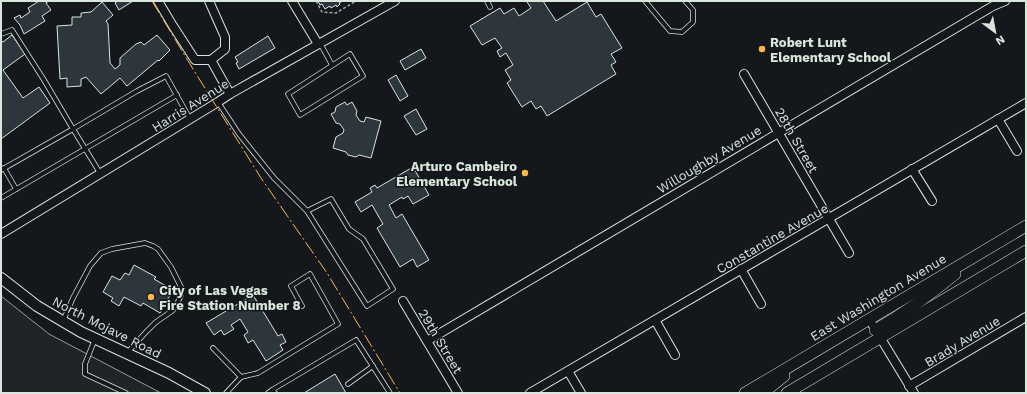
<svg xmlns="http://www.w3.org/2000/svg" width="1027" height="394" font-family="'Work Sans',sans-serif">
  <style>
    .green { fill: #202428; stroke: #939e99 }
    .building { fill: #2c363c; stroke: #d8e6dc }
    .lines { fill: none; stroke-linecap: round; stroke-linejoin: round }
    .service-casing { stroke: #d8e6dc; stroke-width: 5.5 }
    .minor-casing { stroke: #d8e6dc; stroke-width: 10 }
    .tertiary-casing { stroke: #d8e6dc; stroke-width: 12 }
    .secondary-casing { stroke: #d8e6dc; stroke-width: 12 }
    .path { stroke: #9da8a2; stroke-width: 1.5; stroke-dasharray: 3 2; stroke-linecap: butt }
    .service { stroke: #14181c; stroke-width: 4 }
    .minor { stroke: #14181c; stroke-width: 8 }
    .tertiary { stroke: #14181c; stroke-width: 10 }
    .secondary { stroke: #14181c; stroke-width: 11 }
    .power { stroke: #ffb74d; stroke-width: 1; stroke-dasharray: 14 3 2 3; stroke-linecap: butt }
    .poi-dot { fill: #ffb74d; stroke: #14181c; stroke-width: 1.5 }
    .labels { text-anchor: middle; stroke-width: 3; stroke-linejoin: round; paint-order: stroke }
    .poi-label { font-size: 13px; font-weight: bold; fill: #d8e6dc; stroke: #14181c; text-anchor: start }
    .street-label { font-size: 13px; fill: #d8e6dc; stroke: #14181c }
  </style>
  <rect width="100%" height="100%" fill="#14181c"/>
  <polygon class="green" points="1,296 49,334 161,393 1,393"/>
  <g class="building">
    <polygon points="39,1 49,1 46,3 51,10 42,16 45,21 24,34 20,25 14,18 20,15 21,18 30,12 28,8"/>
    <polygon points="118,1 133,1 119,10 115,3"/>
    <polygon points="318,1 343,1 339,3 340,4 337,7 336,5 331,8 330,6 325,9 322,4 320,5"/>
    <polygon points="528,1 543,1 556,21 587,2 596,17 601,14 622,48 611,54 616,62 611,65 616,74 547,116 541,106 536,109 531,101 522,107 507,83 511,80 505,70 513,65 506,53 500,57 497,51 502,48 495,38 482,45 470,26 500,8 504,14 514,8 519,16 531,8 527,2"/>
    <polygon points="102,2 113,15 106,21 108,24 110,63 115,69 120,65 120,58 136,44 141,42 144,45 157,35 170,50 159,61 158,60 127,86 120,78 101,94 86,77 81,79 81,86 67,87 67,78 60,79 57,26 72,25 72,17 81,17 81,13 91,12"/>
    <polygon points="12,35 25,54 3,70 23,98 39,87 50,103 1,139 1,41 3,42"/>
    <polygon points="268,36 275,48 239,69 236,63 238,62 235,57"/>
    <polygon points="421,49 426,58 405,70 400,61"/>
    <polygon points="396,75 408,96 400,101 388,80"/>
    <polygon points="345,102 347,105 352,102 357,111 356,115 360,121 364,122 366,117 381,121 371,158 359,155 356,157 348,155 346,152 333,148 336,137 343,133 344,130 340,124 336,123 331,114 335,112 336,107"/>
    <polygon points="416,109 427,129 416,135 404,116"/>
    <polygon points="413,167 429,195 413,204 408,196 403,199 402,197 389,205 396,218 402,214 429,260 417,267 413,259 400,267 377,228 383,224 372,205 361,212 355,202 372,192 370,188 375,185 377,188"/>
    <polygon points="134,265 156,277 154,279 173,290 160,313 143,303 141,306 124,297 119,306 111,301 113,298 103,292 112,276 120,280 125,273 129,275"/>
    <polygon points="253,295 278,336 282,334 286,342 280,345 283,350 266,361 253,340 248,343 244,335 248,332 240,319 231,325 234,329 224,335 221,330 214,335 206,323"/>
    <polygon points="335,374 346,393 304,393"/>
  </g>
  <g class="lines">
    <defs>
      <g id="service">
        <polyline points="487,1 490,7"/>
        <polyline points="645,1 670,31 682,32 693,22 693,10 685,1"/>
        <polyline points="1,34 12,30 44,80 73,129 1,170"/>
        <polyline points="320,43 332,65"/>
        <polygon points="350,54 363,76 300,115 288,94"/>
        <polyline points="218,102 239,134 274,178 307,211 367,306 393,289 363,239 349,229 331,199 307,211"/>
        <polyline points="4,168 16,189"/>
        <polyline points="100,173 73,129 137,91 166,76 190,119"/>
        <polyline points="1,198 177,95"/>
        <polyline points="63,321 73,298 90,266 101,253 112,249 145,243 153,246 158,249 171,267 181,287 181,295 176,306 172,311 156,322 146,332 127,353"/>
        <polyline points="95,339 85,364 85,374 126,393"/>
        <polyline points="213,348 241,377"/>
        <polyline points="348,384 373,366"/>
        <polyline points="272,390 356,340 390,393"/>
        <polyline points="226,393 241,377 258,373 338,324 310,274 291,286 302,306"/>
        <polyline points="268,393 272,390 275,393"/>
      </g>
      <g id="minor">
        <polyline points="158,1 173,26 195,60 211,60 230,94"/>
        <polyline points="209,1 225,37 225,49 211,60"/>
        <polyline points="292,1 318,44"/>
        <polyline points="744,74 849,253"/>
        <polyline points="998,119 1017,151"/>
        <polyline points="912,169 932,201"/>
        <polyline points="1,234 218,102 230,94 395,1"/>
        <polyline points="741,269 761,304"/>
        <polyline points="403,301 458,393"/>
        <polyline points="869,319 914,393"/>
        <polyline points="655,320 675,355"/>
        <polyline points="427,341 993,6 1005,1"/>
        <polyline points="568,371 581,393"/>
        <polyline points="909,386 1026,317"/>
        <polyline points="530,393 1026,103"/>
      </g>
      <polyline id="tertiary" points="1,278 37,306 81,332 169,373 205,393"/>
      <g id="secondary">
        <path d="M875 330C903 314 930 295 955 274"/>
        <polyline points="745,393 1026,226"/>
        <polyline points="763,393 784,376"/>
        <polyline points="787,393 1026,251"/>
      </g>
    </defs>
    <use href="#service" class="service-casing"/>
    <use href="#minor" class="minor-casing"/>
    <use href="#tertiary" class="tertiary-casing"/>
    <use href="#secondary" class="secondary-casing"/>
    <polyline class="path" points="316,1 322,12 336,13 356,1"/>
    <use href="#service" class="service"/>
    <use href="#minor" class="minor"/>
    <use href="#tertiary" class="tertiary"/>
    <use href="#secondary" class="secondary"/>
    <polyline class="power" points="152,1 193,69 261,178 327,273 400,393"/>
  </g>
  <g class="poi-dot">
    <circle cx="762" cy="49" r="4"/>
    <circle cx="525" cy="173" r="4"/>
    <circle cx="151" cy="297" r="4"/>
  </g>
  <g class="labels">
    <g class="poi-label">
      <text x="770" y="47">Robert Lunt<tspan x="770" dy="15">Elementary School</tspan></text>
      <text x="517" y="171" text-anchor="end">Arturo Cambeiro<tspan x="517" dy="15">Elementary School</tspan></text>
      <text x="159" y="295">City of Las Vegas<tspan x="159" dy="15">Fire Station Number 8</tspan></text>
    </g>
    <g class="street-label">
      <text transform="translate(190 105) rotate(-32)" y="5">Harris Avenue</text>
      <text transform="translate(797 140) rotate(60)" y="5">28th Street</text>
      <text transform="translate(709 159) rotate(-31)" y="5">Willoughby Avenue</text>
      <text transform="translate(772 238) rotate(-30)" y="5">Constantine Avenue</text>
      <text transform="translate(878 297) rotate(-31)" y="5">East Washington Avenue</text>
      <text transform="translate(107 327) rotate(27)" y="5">North Mojave Road</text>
      <text transform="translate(441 341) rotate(59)" y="5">29th Street</text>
      <text transform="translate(962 341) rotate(-31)" y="5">Brady Avenue</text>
    </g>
  </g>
  <rect width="1027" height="394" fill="none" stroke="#d8e6dc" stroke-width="4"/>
  <g transform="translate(995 32) rotate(148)" stroke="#14181c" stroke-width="3" paint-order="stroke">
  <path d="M0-3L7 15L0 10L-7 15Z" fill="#d8e6dc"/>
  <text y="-6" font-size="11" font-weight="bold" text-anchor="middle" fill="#d8e6dc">N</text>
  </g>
</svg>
